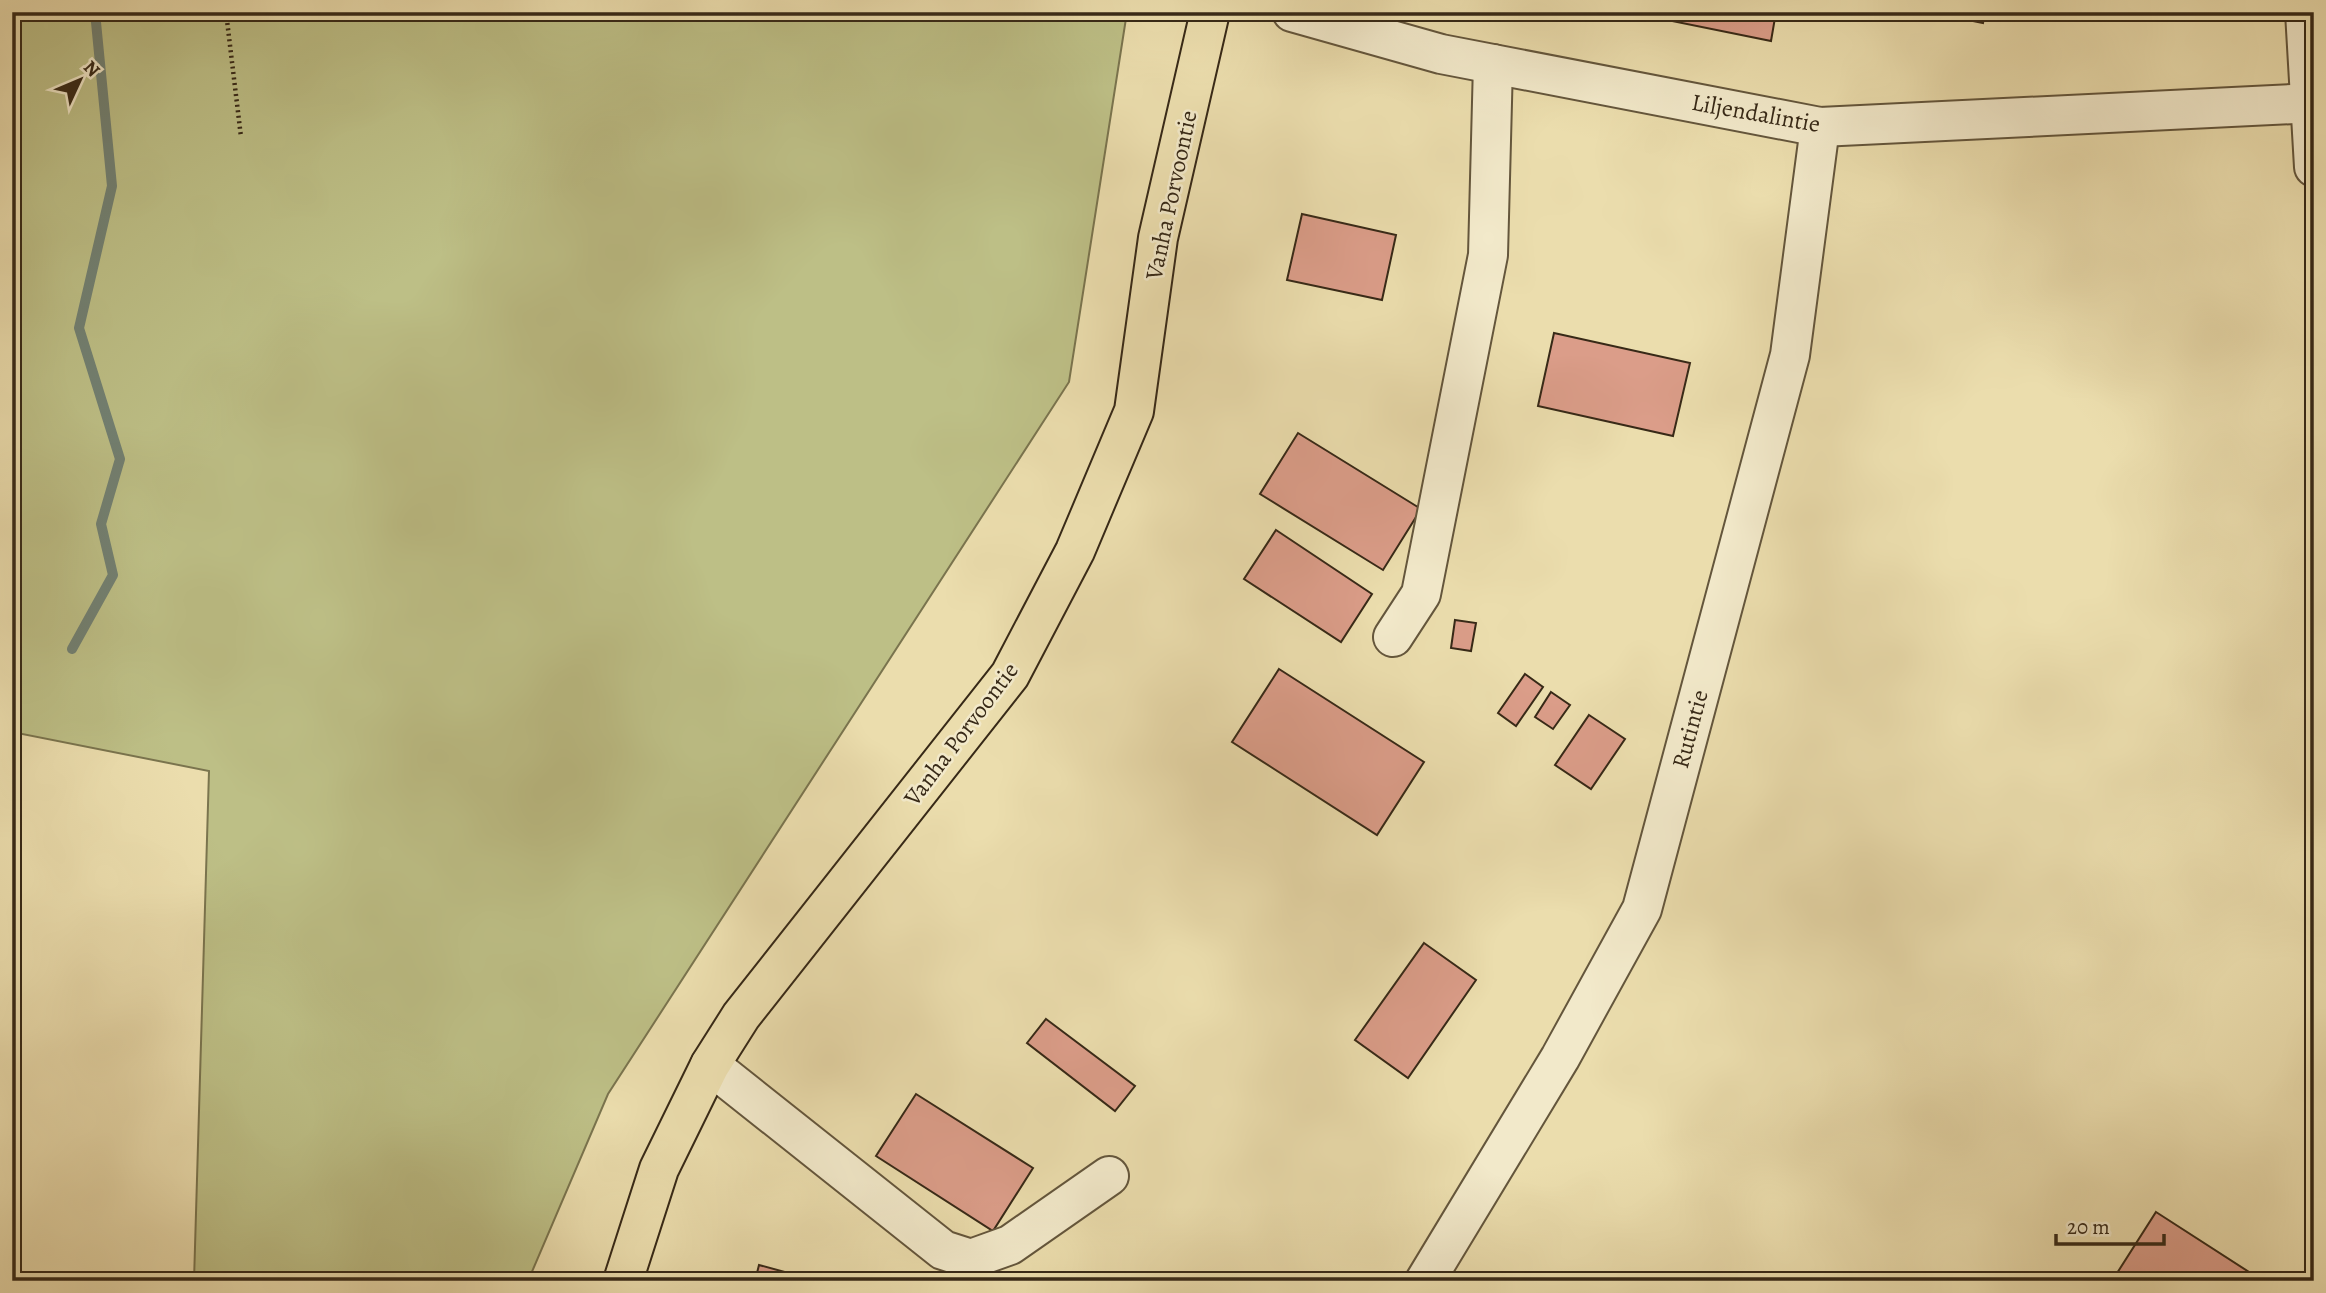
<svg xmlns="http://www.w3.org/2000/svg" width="2326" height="1293" font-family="Alegreya,serif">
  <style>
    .green { fill: #bdbf86; stroke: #7a744e; stroke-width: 2 }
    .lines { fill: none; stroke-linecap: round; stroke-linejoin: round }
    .stream { stroke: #728173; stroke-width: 10 }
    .building { fill: #db9d89; stroke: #372917; stroke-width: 2 }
    .minor-casing { stroke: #64563c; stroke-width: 42 }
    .major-casing { stroke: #372917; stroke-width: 42 }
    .path { stroke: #372917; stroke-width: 4.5; stroke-dasharray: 2 3.5; stroke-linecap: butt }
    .minor { stroke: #f2e9ca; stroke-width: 38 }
    .major { stroke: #ebddad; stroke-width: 38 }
    .labels { text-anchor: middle; stroke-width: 5; stroke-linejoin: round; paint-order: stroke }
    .street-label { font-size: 24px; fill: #372917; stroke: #f2e9ca }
  </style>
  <rect width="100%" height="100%" fill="#ebddad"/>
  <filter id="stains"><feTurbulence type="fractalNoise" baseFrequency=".00286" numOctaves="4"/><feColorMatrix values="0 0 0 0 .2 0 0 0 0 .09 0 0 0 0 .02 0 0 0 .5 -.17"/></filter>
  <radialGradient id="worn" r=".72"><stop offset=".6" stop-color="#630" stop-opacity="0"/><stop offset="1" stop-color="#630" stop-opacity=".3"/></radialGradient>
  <polygon class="green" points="12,12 1127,12 1069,382 608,1094 528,1281 194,1281 209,771 12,732"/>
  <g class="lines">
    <polyline class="stream" points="72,649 113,575 101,524 120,459 79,328 112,186 95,12"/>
  </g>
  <g class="building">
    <polygon points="1673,12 1776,12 1771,41 1672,21"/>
    <polygon points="1929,12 1985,12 1983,23"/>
    <polygon points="1302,214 1396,235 1382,300 1287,280"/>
    <polygon points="1554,333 1690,363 1673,436 1538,406"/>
    <polygon points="1298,433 1421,509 1383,570 1260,494"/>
    <polygon points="1276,530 1372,594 1341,642 1244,579"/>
    <polygon points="1455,620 1476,623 1471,651 1451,648"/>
    <polygon points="1279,669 1424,762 1377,835 1232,742"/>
    <polygon points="1525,674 1543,687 1516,726 1498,713"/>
    <polygon points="1551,692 1570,705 1553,729 1535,717"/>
    <polygon points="1589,715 1625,739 1591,789 1555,765"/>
    <polygon points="1424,943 1476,980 1408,1078 1355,1040"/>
    <polygon points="1046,1019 1135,1086 1115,1111 1027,1043"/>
    <polygon points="916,1094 1033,1168 993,1231 876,1156"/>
    <polygon points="2156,1212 2263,1281 2112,1281"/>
    <polygon points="759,1265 818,1281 755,1281"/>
  </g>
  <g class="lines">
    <defs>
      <g id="minor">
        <polyline points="1292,12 1441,54 1820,127 2314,103"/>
        <polyline points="2305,12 2314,167"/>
        <polyline points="1393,637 1421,594 1488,255 1493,64"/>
        <polyline points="710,1065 943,1250 971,1259 1010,1245 1109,1176"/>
        <polyline points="1425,1281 1560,1058 1642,909 1790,355 1820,127"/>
      </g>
      <polyline id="major" points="623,1281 659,1169 710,1065 741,1016 1010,675 1075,551 1134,411 1158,238 1210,12"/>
    </defs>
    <use href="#minor" class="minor-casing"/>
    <use href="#major" class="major-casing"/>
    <polyline class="path" points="226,12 241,137"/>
    <use href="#minor" class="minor"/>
    <use href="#major" class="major"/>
  </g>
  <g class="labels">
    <g class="street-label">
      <text transform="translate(1756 113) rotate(10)" y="8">Liljendalintie</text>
      <text transform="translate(1171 195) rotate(-78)" y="8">Vanha Porvoontie</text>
      <text transform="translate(1690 729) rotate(-75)" y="8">Rutintie</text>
      <text transform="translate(961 734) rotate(-53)" y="8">Vanha Porvoontie</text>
    </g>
  </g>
  <rect width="2326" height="1293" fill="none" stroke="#ebddad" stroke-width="42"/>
  <rect x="14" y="14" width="2298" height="1265" fill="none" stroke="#372917" stroke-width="3.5"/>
  <rect x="21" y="21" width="2284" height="1251" fill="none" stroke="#372917" stroke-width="2"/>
  <g transform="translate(80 80) rotate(46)" stroke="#f2e9ca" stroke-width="5" paint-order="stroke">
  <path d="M0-5L12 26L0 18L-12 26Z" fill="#372917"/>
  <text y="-10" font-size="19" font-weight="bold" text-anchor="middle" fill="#372917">N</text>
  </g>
  <path d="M2056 1234v10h108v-10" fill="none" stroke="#372917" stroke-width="3.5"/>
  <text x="2067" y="1234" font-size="21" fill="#372917" stroke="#f2e9ca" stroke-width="5" paint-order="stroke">20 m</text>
  <rect width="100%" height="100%" filter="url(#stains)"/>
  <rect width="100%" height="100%" fill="url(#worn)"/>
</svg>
